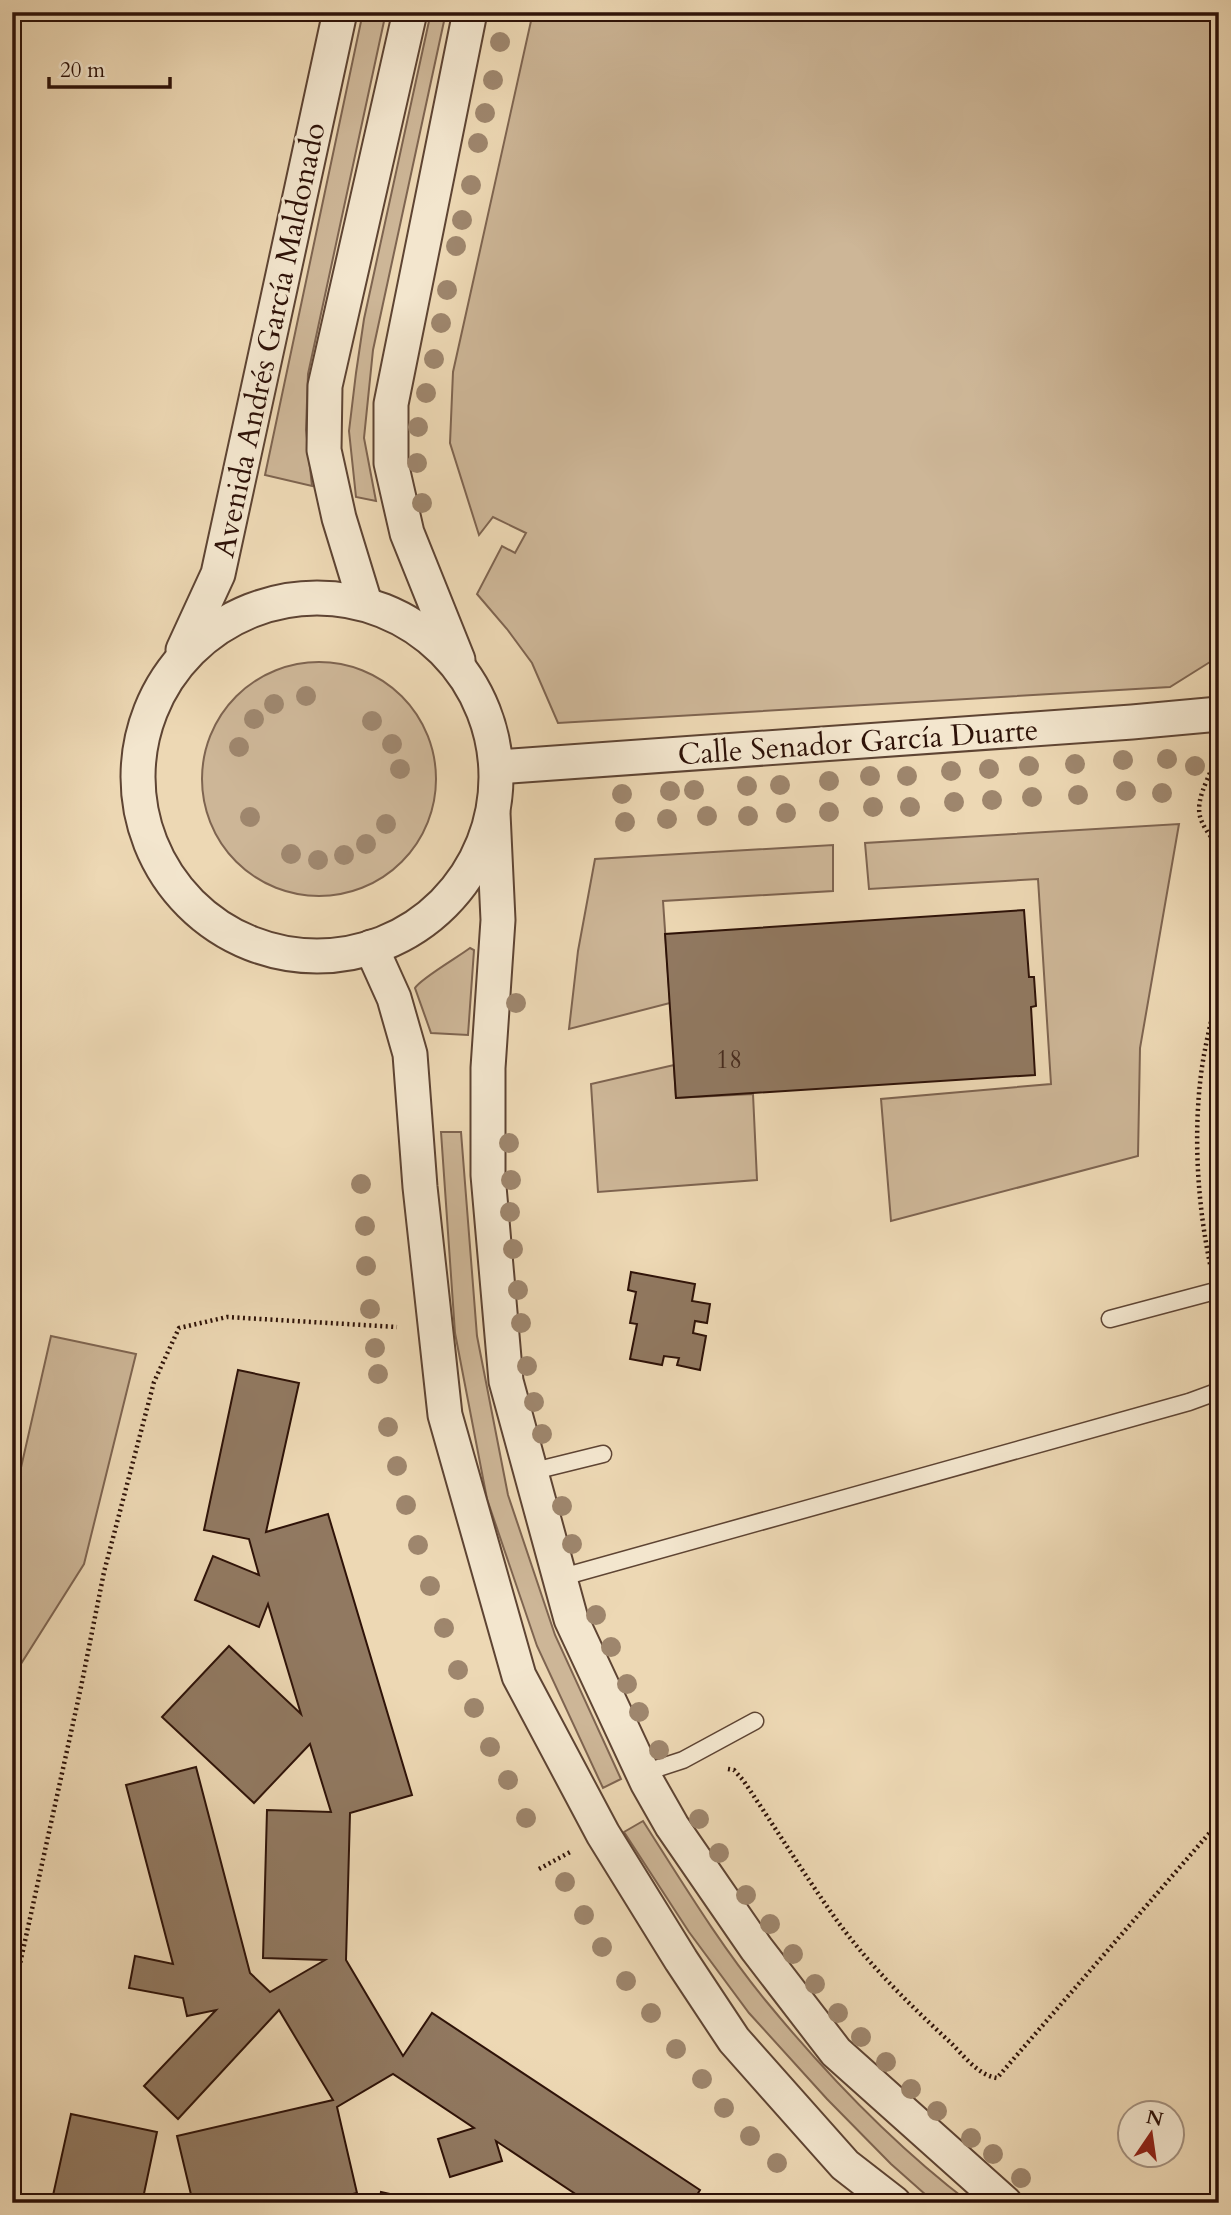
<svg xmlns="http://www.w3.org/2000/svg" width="1231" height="2215" font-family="Cardo,serif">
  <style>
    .green { fill: #cdb697; stroke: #7e6450; stroke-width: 2 }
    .building { fill: #917961; stroke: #2e1208; stroke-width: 2 }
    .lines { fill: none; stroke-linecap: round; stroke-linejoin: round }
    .service-casing { stroke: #5e4433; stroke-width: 19 }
    .minor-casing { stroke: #5e4433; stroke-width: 37 }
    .path { stroke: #2e1208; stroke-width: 4.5; stroke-dasharray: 2 3.5; stroke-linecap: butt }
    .service { stroke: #f3e6ce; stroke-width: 16 }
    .minor { stroke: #f3e6ce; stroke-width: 33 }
    .tree { fill: #9e866d }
    .labels { text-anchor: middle; stroke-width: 6; stroke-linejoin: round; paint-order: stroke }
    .number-label { font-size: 26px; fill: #472c1e }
    .street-label { font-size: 30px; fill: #2e1208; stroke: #f3e6ce }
  </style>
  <rect width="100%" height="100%" fill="#edd8b4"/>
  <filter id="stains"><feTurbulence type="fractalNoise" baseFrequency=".00286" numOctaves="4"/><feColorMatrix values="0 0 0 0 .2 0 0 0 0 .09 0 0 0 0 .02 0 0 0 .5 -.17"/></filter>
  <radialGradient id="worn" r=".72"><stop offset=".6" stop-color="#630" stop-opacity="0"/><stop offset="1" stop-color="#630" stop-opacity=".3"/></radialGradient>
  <g class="green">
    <polygon points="363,12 386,12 308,374 306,430 312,486 265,475"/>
    <polygon points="431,12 446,12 373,350 364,438 376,501 356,497 349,431 356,373 364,319"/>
    <polygon points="533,12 1219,12 1219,619 1210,662 1170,687 558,723 532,663 507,629 477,594 502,546 515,553 526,533 493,517 479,535 450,443 453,372"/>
    <circle cx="319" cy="779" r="117"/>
    <polygon points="1179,824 1140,1048 1138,1156 891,1221 881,1099 1051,1084 1038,879 869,889 865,843"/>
    <polygon points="833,845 833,891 663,901 670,1003 569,1029 578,951 595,859"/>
    <path d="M470 948 474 950 468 1035 431 1033 415 988C420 979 458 957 470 948Z"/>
    <polygon points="674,1065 676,1098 753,1094 757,1180 598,1192 591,1084"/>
    <polygon points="441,1132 461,1132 477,1336 508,1495 555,1635 621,1779 603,1788 537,1646 487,1499 455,1333"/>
    <polygon points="51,1336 136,1354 84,1564 12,1678 12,1507"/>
    <path d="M643 1821C682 1882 720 1945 766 2001 826 2074 895 2146 970 2203H935L891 2164 827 2099 749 2013 689 1932 624 1832Z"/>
  </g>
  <g class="building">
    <polygon points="1024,910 1029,977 1034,977 1036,1006 1031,1007 1035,1075 676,1098 665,934"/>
    <polygon points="631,1272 695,1284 692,1301 710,1304 707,1323 695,1321 693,1333 706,1336 700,1370 677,1365 679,1358 664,1356 662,1365 630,1359 637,1324 630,1323 636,1292 628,1290"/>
    <polygon points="238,1370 299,1383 266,1532 328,1514 412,1795 350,1813 346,1960 403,2056 432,2013 700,2190 692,2203 589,2203 496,2141 502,2161 450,2177 438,2139 474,2128 393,2074 337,2107 357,2193 314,2203 193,2203 177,2136 333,2100 279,2010 178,2119 144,2086 216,2010 187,2016 183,1998 129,1988 135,1956 173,1964 126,1785 196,1767 250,1973 270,1992 325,1960 263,1958 267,1810 331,1812 310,1744 254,1803 162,1717 229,1646 301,1714 268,1604 259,1627 195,1600 213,1556 259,1575 249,1539 204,1530"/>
    <polygon points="71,2114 157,2132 142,2203 66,2203 52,2200"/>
    <polygon points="381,2192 430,2203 379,2203"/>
  </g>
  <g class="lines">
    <defs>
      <g id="service">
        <polyline points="1110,1319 1219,1290"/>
        <polyline points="530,1472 603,1454"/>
        <polyline points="559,1578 1189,1402 1219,1391"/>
        <polyline points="643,1773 683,1760 755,1721"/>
      </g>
      <g id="minor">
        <circle cx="317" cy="777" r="179"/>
        <polyline points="365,603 339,518 324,450 325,386 410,12"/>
        <polyline points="183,650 218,574 340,12"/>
        <polyline points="458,660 407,533 391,463 391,404 470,12"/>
        <polyline points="497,767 1132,722 1219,714"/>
        <polyline points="493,813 498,920 488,1068 488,1175 506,1381 571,1619 647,1782 672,1826 756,1948 836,2052 1005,2203"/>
        <polyline points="371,947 394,998 410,1054 420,1187 445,1415 519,1676 603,1834 681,1960 734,2040 845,2165 894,2203"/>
      </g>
    </defs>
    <use href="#service" class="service-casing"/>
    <use href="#minor" class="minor-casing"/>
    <g class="path">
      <path d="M1215 752C1215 762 1211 770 1207 780 1193 812 1198 821 1219 847"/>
      <path d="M1210 1264C1197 1201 1193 1130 1202 1067 1206 1040 1213 1014 1219 988"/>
      <path d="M728 1769 734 1770 743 1780C775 1827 805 1876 838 1922 870 1966 911 2006 951 2043 964 2056 978 2075 997 2078L1219 1822"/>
      <polyline points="539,1869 572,1851"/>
      <polyline points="12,2000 81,1687 104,1572 154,1382 179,1328 227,1317 397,1327"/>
    </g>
    <use href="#service" class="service"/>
    <use href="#minor" class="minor"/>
  </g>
  <g class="tree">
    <circle cx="500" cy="42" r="10"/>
    <circle cx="493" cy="80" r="10"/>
    <circle cx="485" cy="113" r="10"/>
    <circle cx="478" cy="143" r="10"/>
    <circle cx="471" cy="185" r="10"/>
    <circle cx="462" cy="220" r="10"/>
    <circle cx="456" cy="246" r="10"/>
    <circle cx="447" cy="290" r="10"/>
    <circle cx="441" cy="323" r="10"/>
    <circle cx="434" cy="359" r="10"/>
    <circle cx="426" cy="393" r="10"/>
    <circle cx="418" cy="427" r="10"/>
    <circle cx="417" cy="463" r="10"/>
    <circle cx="422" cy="503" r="10"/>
    <circle cx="306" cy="696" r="10"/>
    <circle cx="274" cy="704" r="10"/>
    <circle cx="254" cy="719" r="10"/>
    <circle cx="372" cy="721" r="10"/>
    <circle cx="392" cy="744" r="10"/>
    <circle cx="239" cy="747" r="10"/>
    <circle cx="1167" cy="759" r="10"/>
    <circle cx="1123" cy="760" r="10"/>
    <circle cx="1075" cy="764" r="10"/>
    <circle cx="1029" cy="766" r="10"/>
    <circle cx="1195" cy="766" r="10"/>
    <circle cx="400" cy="769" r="10"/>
    <circle cx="989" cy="769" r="10"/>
    <circle cx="951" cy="771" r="10"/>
    <circle cx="870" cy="776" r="10"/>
    <circle cx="907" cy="776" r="10"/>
    <circle cx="829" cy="781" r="10"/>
    <circle cx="780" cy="785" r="10"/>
    <circle cx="747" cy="786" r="10"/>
    <circle cx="694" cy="790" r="10"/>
    <circle cx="670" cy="791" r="10"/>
    <circle cx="1126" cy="791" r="10"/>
    <circle cx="1162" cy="793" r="10"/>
    <circle cx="622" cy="794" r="10"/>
    <circle cx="1078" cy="795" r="10"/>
    <circle cx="1032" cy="797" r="10"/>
    <circle cx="992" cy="800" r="10"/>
    <circle cx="954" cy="802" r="10"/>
    <circle cx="873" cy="807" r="10"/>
    <circle cx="910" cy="807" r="10"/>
    <circle cx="829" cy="812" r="10"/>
    <circle cx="786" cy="813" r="10"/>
    <circle cx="707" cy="816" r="10"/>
    <circle cx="748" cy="816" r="10"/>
    <circle cx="250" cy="817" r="10"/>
    <circle cx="667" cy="819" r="10"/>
    <circle cx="625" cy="822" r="10"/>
    <circle cx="386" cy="824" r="10"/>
    <circle cx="366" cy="844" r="10"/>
    <circle cx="291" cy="854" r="10"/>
    <circle cx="344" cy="855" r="10"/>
    <circle cx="318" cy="860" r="10"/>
    <circle cx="516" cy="1003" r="10"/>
    <circle cx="509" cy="1143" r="10"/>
    <circle cx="511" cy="1180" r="10"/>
    <circle cx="361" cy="1184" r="10"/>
    <circle cx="510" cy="1212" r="10"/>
    <circle cx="365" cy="1226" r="10"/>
    <circle cx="513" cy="1249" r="10"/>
    <circle cx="366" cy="1266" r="10"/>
    <circle cx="518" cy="1290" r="10"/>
    <circle cx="370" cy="1309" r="10"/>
    <circle cx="521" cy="1323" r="10"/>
    <circle cx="375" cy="1348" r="10"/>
    <circle cx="527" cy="1366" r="10"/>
    <circle cx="378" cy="1374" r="10"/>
    <circle cx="534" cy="1402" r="10"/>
    <circle cx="388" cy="1427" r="10"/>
    <circle cx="542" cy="1434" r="10"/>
    <circle cx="397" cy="1466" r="10"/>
    <circle cx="406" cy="1505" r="10"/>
    <circle cx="562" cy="1506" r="10"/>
    <circle cx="572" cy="1544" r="10"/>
    <circle cx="418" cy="1545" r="10"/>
    <circle cx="430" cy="1586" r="10"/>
    <circle cx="596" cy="1615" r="10"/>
    <circle cx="444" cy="1628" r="10"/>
    <circle cx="611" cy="1647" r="10"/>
    <circle cx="458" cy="1670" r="10"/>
    <circle cx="627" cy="1684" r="10"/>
    <circle cx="474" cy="1708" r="10"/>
    <circle cx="639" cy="1712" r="10"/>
    <circle cx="490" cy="1747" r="10"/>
    <circle cx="659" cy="1750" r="10"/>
    <circle cx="508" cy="1780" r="10"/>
    <circle cx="526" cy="1818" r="10"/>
    <circle cx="699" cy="1819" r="10"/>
    <circle cx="719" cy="1853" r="10"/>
    <circle cx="565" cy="1882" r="10"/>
    <circle cx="746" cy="1895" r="10"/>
    <circle cx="584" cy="1915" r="10"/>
    <circle cx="770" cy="1924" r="10"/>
    <circle cx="602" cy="1947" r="10"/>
    <circle cx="793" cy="1954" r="10"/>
    <circle cx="626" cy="1981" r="10"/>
    <circle cx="815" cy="1984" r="10"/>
    <circle cx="651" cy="2013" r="10"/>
    <circle cx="838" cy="2013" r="10"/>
    <circle cx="861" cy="2037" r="10"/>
    <circle cx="676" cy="2049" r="10"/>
    <circle cx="886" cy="2062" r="10"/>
    <circle cx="702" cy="2079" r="10"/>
    <circle cx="911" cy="2089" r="10"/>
    <circle cx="724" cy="2108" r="10"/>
    <circle cx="937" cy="2111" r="10"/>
    <circle cx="750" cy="2136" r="10"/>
    <circle cx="971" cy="2138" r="10"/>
    <circle cx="993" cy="2154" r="10"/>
    <circle cx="777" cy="2163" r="10"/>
    <circle cx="1021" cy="2178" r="10"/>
  </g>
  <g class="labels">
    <g class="number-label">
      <text x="729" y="1068">18</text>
    </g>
    <g class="street-label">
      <text transform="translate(269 340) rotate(-78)" y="10">Avenida Andrés García Maldonado</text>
      <text transform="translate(858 742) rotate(-4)" y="10">Calle Senador García Duarte</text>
    </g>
  </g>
  <rect width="1231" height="2215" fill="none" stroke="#edd8b4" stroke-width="42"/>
  <rect x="14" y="14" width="1203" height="2187" fill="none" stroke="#2e1208" stroke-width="3.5"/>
  <rect x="21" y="21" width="1189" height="2173" fill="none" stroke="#2e1208" stroke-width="2"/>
  <g transform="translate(1151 2134) rotate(13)"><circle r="33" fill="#f3e6ce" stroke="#a4917f" stroke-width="2"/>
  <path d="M0-5L12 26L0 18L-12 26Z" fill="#8f2418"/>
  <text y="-10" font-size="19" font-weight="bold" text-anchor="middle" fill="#2e1208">N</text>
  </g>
  <path d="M49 77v10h121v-10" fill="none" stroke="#2e1208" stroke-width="3.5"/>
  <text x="60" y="77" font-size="21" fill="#2e1208" stroke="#f3e6ce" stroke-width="5" paint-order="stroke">20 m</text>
  <rect width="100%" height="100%" filter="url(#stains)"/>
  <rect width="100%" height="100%" fill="url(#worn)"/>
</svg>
